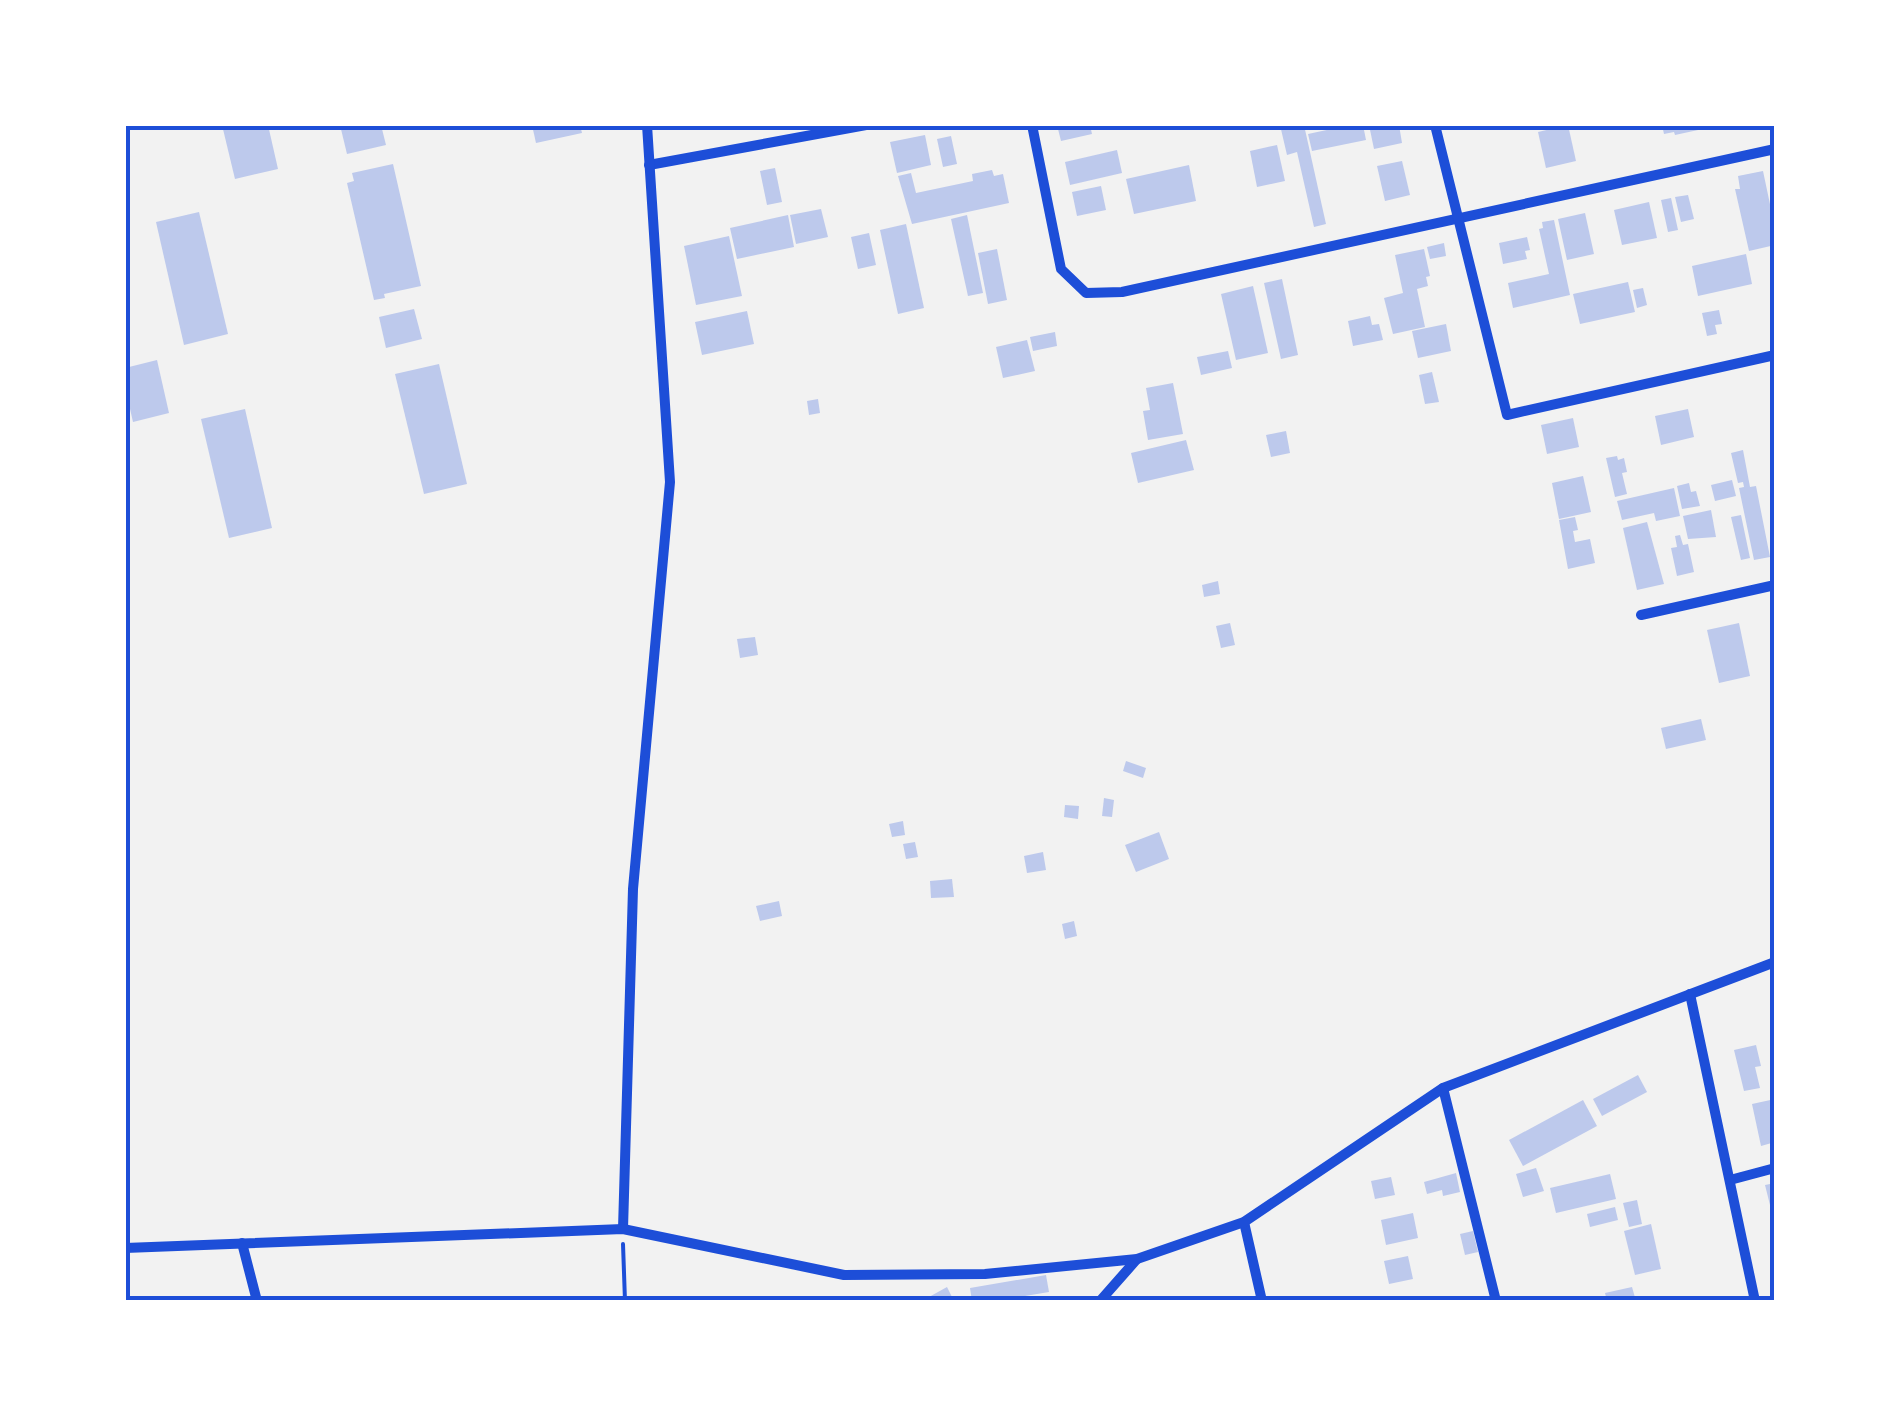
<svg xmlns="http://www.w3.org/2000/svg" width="1900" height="1426" font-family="Raleway,sans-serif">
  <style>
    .building { fill: #bdc9ec }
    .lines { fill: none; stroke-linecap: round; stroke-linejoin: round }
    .path { stroke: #1d4ed8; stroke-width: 4 }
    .minor { stroke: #1d4ed8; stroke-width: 10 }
    .neatline { fill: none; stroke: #1d4ed8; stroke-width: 4 }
  </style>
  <rect width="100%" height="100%" fill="#f2f2f2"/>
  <g class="building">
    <polygon points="222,125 268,125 278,169 235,179"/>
    <polygon points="340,125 381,125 386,145 347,154"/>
    <polygon points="532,125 580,125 582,133 536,143"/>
    <polygon points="1057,125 1090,125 1092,134 1061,141"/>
    <polygon points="1280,125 1304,125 1326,224 1314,227 1297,152 1287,155"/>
    <polygon points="1350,125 1363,125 1366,140 1312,151 1308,134"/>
    <polygon points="1369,125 1399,125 1402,143 1374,149"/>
    <polygon points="1568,125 1576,161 1546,168 1538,132"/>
    <polygon points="1662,125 1712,125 1712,127 1675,135 1674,132 1664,134"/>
    <polygon points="925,135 931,165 897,173 890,142"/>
    <polygon points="951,136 957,164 943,167 937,139"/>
    <polygon points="1277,145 1285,181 1257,187 1250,151"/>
    <polygon points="1117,150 1122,173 1070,185 1065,162"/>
    <polygon points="1402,161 1410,195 1385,201 1377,166"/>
    <polygon points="393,164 421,286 384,294 385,298 374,300 347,183 354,181 352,173"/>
    <polygon points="1189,165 1196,201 1134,214 1126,179"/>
    <polygon points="775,168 782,202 767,205 760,171"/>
    <polygon points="992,170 994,176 1003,174 1009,203 912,224 898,176 911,173 916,193 973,181 972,174"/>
    <polygon points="1763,171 1775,228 1775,245 1749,251 1735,189 1740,189 1738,176"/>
    <polygon points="1101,186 1106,210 1077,216 1072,192"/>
    <polygon points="1688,195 1694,219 1681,222 1675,197"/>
    <polygon points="1671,198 1678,230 1668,232 1661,200"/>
    <polygon points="1649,202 1657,238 1622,245 1614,210"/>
    <polygon points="821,209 828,237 796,244 790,215"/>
    <polygon points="199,212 228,334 184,345 156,222"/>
    <polygon points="1585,213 1594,254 1567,260 1558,219"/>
    <polygon points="788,215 794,247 737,259 730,228"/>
    <polygon points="967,215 983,293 968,296 951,219"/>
    <polygon points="1554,220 1570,295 1513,308 1508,283 1549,274 1539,229 1543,228 1542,222"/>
    <polygon points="906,224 924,308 898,314 880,230"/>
    <polygon points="869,233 876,265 858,269 851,237"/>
    <polygon points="729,236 742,296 696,305 684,246"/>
    <polygon points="1527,237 1530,250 1525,251 1527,259 1503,264 1499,243"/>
    <polygon points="1444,243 1446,256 1430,259 1427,247"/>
    <polygon points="997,249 1007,300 988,304 978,253"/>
    <polygon points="1424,249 1430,276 1426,277 1428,286 1417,289 1425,327 1393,334 1384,298 1403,293 1395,255"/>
    <polygon points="1746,254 1752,284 1698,296 1692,266"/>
    <polygon points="1282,279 1298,355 1281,359 1264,283"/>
    <polygon points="1628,282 1635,312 1580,324 1573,294"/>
    <polygon points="1253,286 1268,353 1236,360 1221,294"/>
    <polygon points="1643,288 1647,305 1637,308 1633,290"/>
    <polygon points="414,309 422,339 386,348 379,317"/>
    <polygon points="1719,310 1722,324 1715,325 1717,334 1707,336 1702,313"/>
    <polygon points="747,311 754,344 702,355 695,322"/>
    <polygon points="1370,316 1372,325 1379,324 1383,340 1353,346 1348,321"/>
    <polygon points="1446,324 1451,351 1418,358 1412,331"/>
    <polygon points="1055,332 1057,346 1033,351 1030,337"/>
    <polygon points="1027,340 1035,371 1003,378 996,347"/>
    <polygon points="1228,351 1232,368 1201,375 1197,357"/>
    <polygon points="157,360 169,413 133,422 125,387 125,368"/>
    <polygon points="439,364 467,484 424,494 395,374"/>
    <polygon points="1432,372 1439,402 1425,404 1419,375"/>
    <polygon points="1173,383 1183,434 1148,440 1143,411 1150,410 1146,388"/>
    <polygon points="818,399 820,413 809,415 807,401"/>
    <polygon points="245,409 272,528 229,538 201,419"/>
    <polygon points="1688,409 1694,437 1661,445 1655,416"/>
    <polygon points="1573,418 1579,447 1547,454 1541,425"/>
    <polygon points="1286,431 1290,453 1271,457 1266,435"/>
    <polygon points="1186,440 1194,470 1138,483 1131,453"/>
    <polygon points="1743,450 1750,487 1756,486 1770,557 1754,560 1739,488 1744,487 1743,482 1738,483 1731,453"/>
    <polygon points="1617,456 1618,460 1624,458 1627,472 1622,473 1627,494 1615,497 1606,458"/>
    <polygon points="1583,476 1591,512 1559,519 1552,483"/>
    <polygon points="1732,480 1736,496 1715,501 1711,485"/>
    <polygon points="1689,483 1691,492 1696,491 1700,506 1682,509 1677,486"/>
    <polygon points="1674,488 1680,516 1656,521 1654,513 1622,520 1617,501"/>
    <polygon points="1711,510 1716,537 1688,539 1683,516"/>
    <polygon points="1741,515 1750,558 1741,560 1731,517"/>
    <polygon points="1575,517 1578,530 1573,531 1575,542 1590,539 1595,563 1568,569 1559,520"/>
    <polygon points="1647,522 1664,584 1637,590 1623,528"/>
    <polygon points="1680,535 1683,545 1688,544 1694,572 1677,576 1671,548 1677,547 1675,536"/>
    <polygon points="1218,581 1220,594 1204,597 1202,585"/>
    <polygon points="1230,623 1235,645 1221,648 1216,626"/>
    <polygon points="1739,623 1750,676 1719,683 1707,630"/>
    <polygon points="755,637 758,655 740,658 737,639"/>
    <polygon points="1701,719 1706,740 1666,749 1661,728"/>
    <polygon points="1126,761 1146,768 1143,778 1123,771"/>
    <polygon points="1104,798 1114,800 1112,817 1102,816"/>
    <polygon points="1065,805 1079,806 1078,819 1064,817"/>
    <polygon points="903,821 905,835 892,837 889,824"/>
    <polygon points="1159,832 1169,859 1136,872 1125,845"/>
    <polygon points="915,842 918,857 906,859 903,844"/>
    <polygon points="1043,852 1046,870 1027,873 1024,856"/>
    <polygon points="952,879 954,897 931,898 930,881"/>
    <polygon points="779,901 782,916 760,921 756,906"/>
    <polygon points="1074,921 1077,936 1065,939 1062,924"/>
    <polygon points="1756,1045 1761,1066 1755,1067 1760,1088 1744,1091 1734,1050"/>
    <polygon points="1638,1075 1647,1092 1602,1116 1593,1099"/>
    <polygon points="1775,1099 1775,1142 1761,1146 1752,1104"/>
    <polygon points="1583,1100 1597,1126 1523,1166 1509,1140"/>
    <polygon points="1536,1168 1544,1191 1523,1197 1516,1174"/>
    <polygon points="1456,1173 1460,1192 1443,1196 1442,1190 1427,1194 1424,1182"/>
    <polygon points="1610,1174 1616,1199 1556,1213 1550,1188"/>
    <polygon points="1391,1177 1395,1195 1375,1199 1371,1181"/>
    <polygon points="1775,1183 1775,1204 1770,1205 1765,1185"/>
    <polygon points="1637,1200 1642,1224 1629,1227 1623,1203"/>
    <polygon points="1615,1207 1618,1220 1590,1227 1587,1214"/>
    <polygon points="1413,1213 1418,1238 1386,1245 1381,1220"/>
    <polygon points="1651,1224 1661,1269 1635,1275 1624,1231"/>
    <polygon points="1473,1231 1478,1252 1465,1255 1460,1234"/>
    <polygon points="1408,1256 1413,1279 1389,1284 1384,1261"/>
    <polygon points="1046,1275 1049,1292 994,1301 972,1301 970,1288"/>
    <polygon points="947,1287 952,1297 944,1301 931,1301 929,1297"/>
    <polygon points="1632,1287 1636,1301 1607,1301 1605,1293"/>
  </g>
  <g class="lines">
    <polyline class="path" points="623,1244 625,1301"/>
    <g class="minor">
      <polyline points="1032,125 1061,269 1086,293 1122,292 1775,149"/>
      <polyline points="1435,125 1507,415 1775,355"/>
      <polyline points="649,165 866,125"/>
      <polyline points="1641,615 1775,585"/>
      <polyline points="1690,994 1755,1301"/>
      <polyline points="1443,1088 1496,1301"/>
      <polyline points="1730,1180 1775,1168"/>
      <polyline points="1244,1222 1262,1301"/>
      <polyline points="623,1229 633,889 670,482 647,125"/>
      <polyline points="242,1243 257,1301"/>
      <polyline points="125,1248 623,1229 844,1275 985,1274 1137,1259 1244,1222 1443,1088 1775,962"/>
      <polyline points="1100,1301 1137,1259"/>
    </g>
  </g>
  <rect width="1900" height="1426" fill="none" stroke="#ffffff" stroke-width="255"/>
  <rect x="128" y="128" width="1644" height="1170" class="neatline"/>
</svg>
